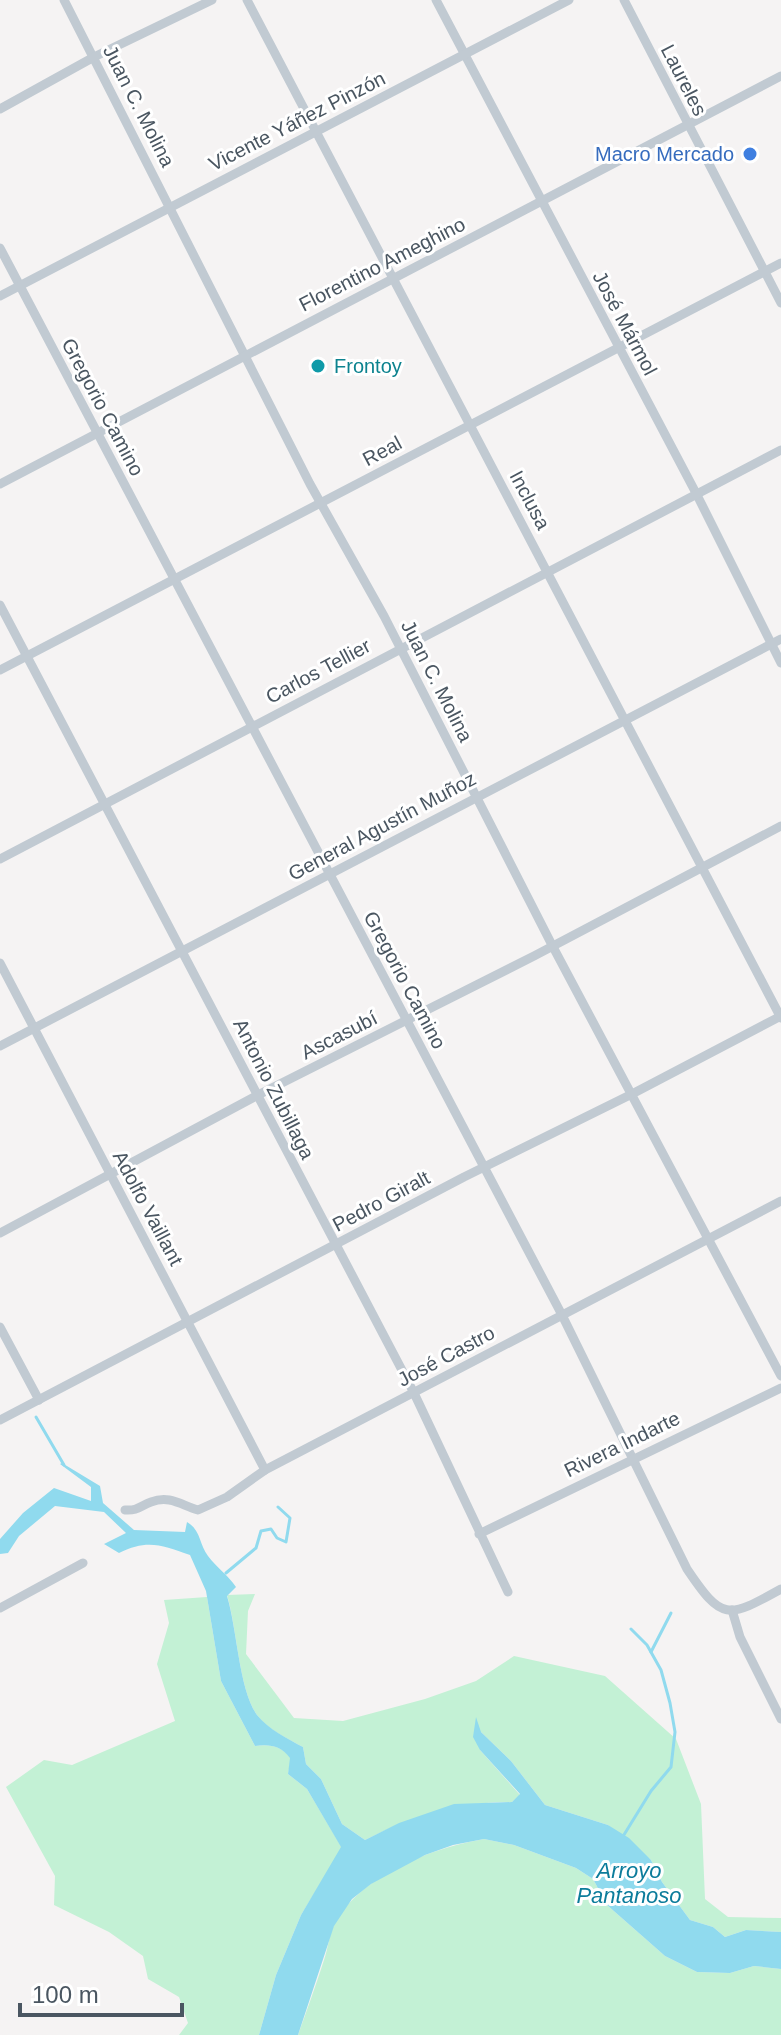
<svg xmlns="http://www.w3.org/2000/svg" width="781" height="2035" font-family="Arial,sans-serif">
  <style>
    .green { fill: #c3f1d5 }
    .water { fill: #90daee }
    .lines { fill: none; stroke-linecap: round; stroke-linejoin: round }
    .stream { stroke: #90daee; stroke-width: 3 }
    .minor { stroke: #c1cad2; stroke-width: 9 }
    .shop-dot { fill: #3f7fe0; stroke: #fff; stroke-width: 3 }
    .culture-dot { fill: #0f9aa8; stroke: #fff; stroke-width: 3 }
    .labels { text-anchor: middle; stroke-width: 6; stroke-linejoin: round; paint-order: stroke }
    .street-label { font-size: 20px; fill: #4a5661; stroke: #fff }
    .shop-label { font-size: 20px; fill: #366cbe; stroke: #fff; text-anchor: end }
    .culture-label { font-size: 20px; fill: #0d838f; stroke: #fff; text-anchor: start }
    .water-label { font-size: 22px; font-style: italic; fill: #0c7c9b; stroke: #fff }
  </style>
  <rect width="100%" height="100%" fill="#f5f3f3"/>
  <g class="green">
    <path d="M255 1594 248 1611 246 1654 294 1718 343 1721 425 1699 476 1681 514 1656 605 1676 676 1739 701 1804 705 1899 728 1917 781 1918V1932L746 1930 725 1937 713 1927 690 1920 662 1882 651 1860 608 1825 545 1805 511 1761 481 1732 480 1750 520 1795 512 1802C461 1801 410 1817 365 1840L342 1824 321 1779 306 1764 303 1747C288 1739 267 1729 257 1715 239 1690 237 1628 227 1595Z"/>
    <path d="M207 1597 221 1681 255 1746C270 1744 281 1746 291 1758L288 1774 307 1789 342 1848 301 1915 276 1975 259 2035H179L188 2023 179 1997 148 1979 143 1956 109 1932 54 1905 55 1876 6 1787 44 1760 72 1765 175 1721 157 1664 169 1623 164 1600Z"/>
    <path d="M484 1839 514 1845 576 1868 593 1879 607 1905 665 1956 697 1972 730 1973 754 1966 781 1969V2035H298C307 2010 316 1985 324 1960 328 1949 329 1935 334 1925 360 1875 432 1848 484 1839Z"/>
  </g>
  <path class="water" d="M62 1463 100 1486 103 1503 134 1530 185 1532 187 1522C201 1530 199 1544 208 1556 216 1567 228 1575 236 1587L227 1596C237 1628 239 1690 257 1715 268 1729 288 1739 303 1747L306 1764 321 1779 342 1824 365 1840 399 1823 454 1804 512 1802 520 1794 480 1750 473 1737 476 1717 481 1732 511 1761 545 1805 608 1825 629 1838 651 1860 662 1882 690 1920 713 1927 725 1937 746 1930 781 1932V1969L754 1966 730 1973 697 1972 665 1956 607 1905 593 1879 576 1868 514 1845 484 1839 453 1845 425 1855 371 1884 352 1899 334 1926 298 2035H259L276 1975 301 1915 341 1847 307 1789 288 1774 290 1758C281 1746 270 1744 255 1746L221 1681 206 1591 190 1555C162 1545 147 1539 119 1553L104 1544 126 1533 104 1512 55 1506 19 1536 8 1553 0 1554V1539L23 1513 54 1488 91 1501V1487L60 1464Z"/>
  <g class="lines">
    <g class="stream">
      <polyline points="36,1417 64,1465"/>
      <polyline points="226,1573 256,1548 261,1531 271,1529 277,1538 286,1542 290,1518 278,1507"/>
      <polyline points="651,1652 671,1613"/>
      <polyline points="622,1838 651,1791 671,1767 675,1732 670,1703 661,1670 647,1645 631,1629"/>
    </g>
    <g class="minor">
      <polyline points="64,0 310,484 384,616 552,945 781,1376"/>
      <polyline points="247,0 781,1018"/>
      <polyline points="436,0 697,495 781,663"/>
      <polyline points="624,0 781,303"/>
      <polyline points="0,109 94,57 212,0"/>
      <path d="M0 248 562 1315 687 1569C722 1621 727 1619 781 1589"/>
      <polyline points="0,296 569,0"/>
      <polyline points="0,484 781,76"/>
      <polyline points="0,605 414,1393 508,1592"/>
      <polyline points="0,670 781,263"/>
      <polyline points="0,859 781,450"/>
      <polyline points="0,963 265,1470"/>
      <polyline points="0,1046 781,639"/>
      <polyline points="0,1233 258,1095 534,956 781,826"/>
      <polyline points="0,1327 39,1400"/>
      <polyline points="0,1420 464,1177 632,1094 781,1016"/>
      <path d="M125 1510C138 1511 140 1506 151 1502 170 1495 181 1505 198 1510L227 1497 265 1470 781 1201"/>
      <polyline points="479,1534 781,1388"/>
      <polyline points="0,1608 83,1563"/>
      <polyline points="732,1610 740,1637 781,1719"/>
    </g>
  </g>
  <circle class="shop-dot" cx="750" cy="154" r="8"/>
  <circle class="culture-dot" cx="318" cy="366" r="8"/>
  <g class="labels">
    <g class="street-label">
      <text transform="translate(684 80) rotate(63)" y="7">Laureles</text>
      <text transform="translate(139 106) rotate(63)" y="7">Juan C. Molina</text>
      <text transform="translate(297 121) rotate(-27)" y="7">Vicente Yáñez Pinzón</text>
      <text transform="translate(382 264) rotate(-27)" y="7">Florentino Ameghino</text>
      <text transform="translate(625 323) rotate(62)" y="7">José Mármol</text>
      <text transform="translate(103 407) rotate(62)" y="7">Gregorio Camino</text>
      <text transform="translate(382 451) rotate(-28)" y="7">Real</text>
      <text transform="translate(530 500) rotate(62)" y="7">Inclusa</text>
      <text transform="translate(318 671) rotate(-28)" y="7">Carlos Tellier</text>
      <text transform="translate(437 681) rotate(63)" y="7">Juan C. Molina</text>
      <text transform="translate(382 826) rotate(-28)" y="7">General Agustín Muñoz</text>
      <text transform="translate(405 980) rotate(62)" y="7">Gregorio Camino</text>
      <text transform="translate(339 1035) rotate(-27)" y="7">Ascasubí</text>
      <text transform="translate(274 1089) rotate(63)" y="7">Antonio Zubillaga</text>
      <text transform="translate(381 1201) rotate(-28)" y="7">Pedro Giralt</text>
      <text transform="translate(148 1208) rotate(62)" y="7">Adolfo Vaillant</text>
      <text transform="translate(446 1356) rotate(-28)" y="7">José Castro</text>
      <text transform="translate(622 1444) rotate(-26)" y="7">Rivera Indarte</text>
    </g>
    <g class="shop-label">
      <text x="734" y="161">Macro Mercado</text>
    </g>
    <g class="culture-label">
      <text x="334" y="373">Frontoy</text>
    </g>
    <g class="water-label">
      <text x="629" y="1878">Arroyo<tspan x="629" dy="25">Pantanoso</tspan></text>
    </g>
  </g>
  <path d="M20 2003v12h162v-12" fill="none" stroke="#4a5661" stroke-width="4"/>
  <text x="32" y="2003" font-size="24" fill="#4a5661" stroke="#ffffff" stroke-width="6" paint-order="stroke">100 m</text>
</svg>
